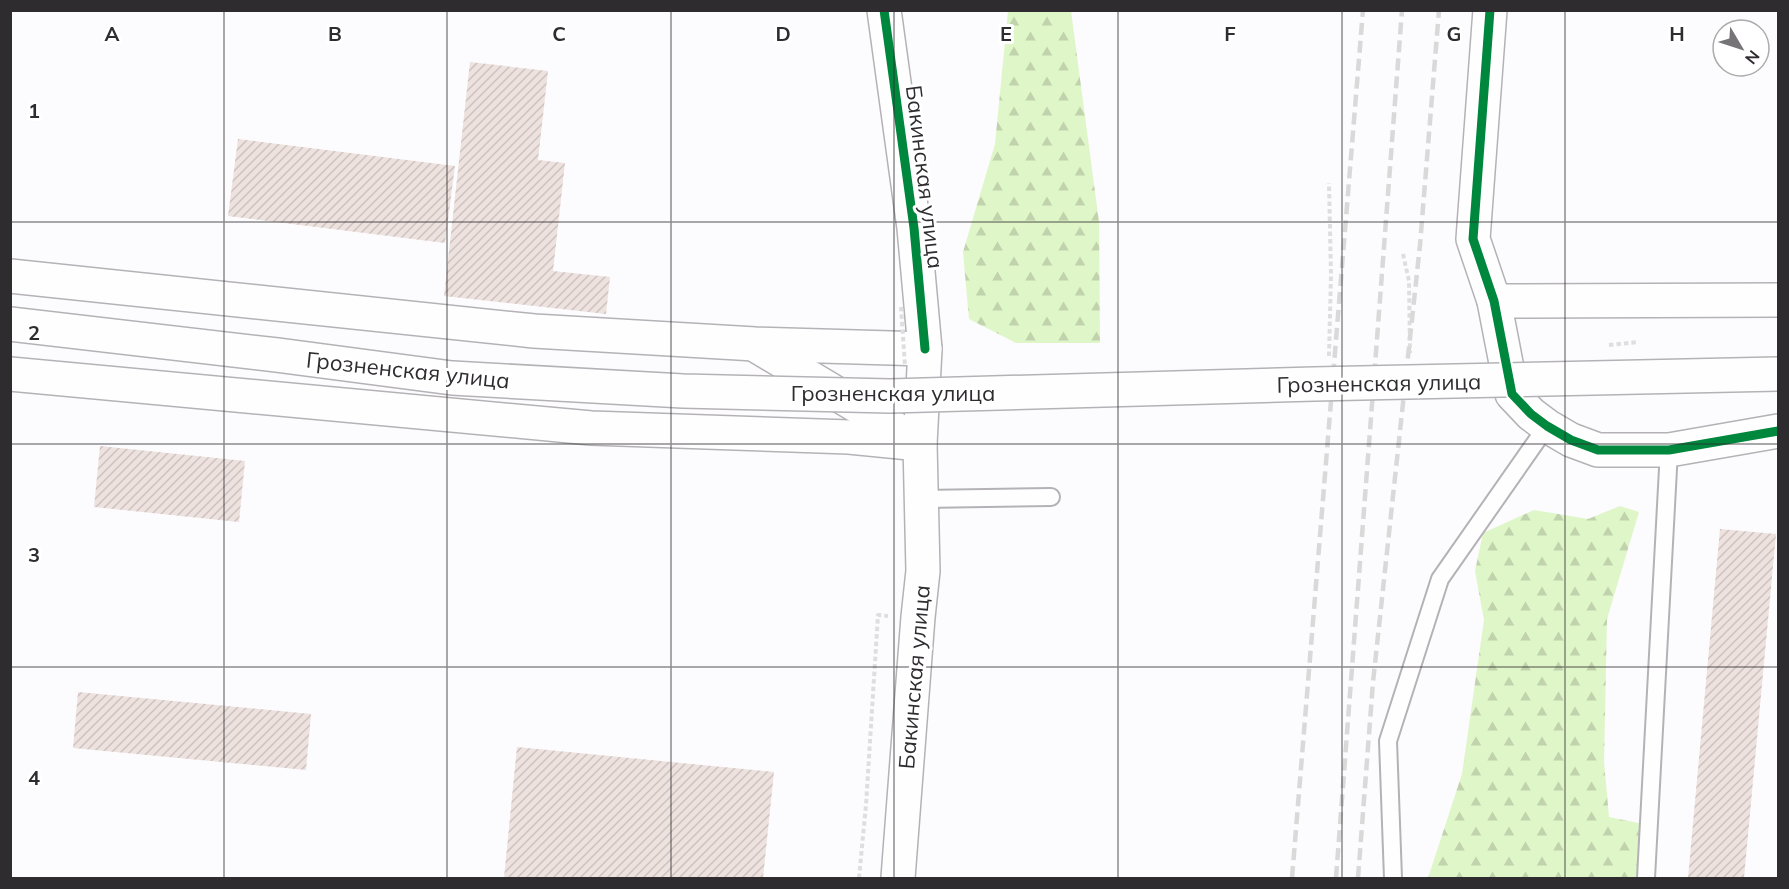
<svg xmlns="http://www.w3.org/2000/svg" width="1789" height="889" font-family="Mulish,sans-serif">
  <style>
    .forest { fill: url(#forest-firs) }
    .building { fill: url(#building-hatch) }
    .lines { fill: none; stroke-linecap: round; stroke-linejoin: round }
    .lane-casing { stroke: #b4b2b6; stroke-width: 20 }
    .secondary-casing { stroke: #b4b2b6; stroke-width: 36 }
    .path { stroke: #dfdedf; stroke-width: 4; stroke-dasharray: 4.5 3; stroke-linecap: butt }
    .lane { stroke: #fffeff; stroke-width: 16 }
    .secondary { stroke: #fffeff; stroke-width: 33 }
    .rail { stroke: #d9d9d9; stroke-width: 4.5; stroke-dasharray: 12 6; stroke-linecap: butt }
    .secondary-bridge-casing { stroke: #b4b2b6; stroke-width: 36; stroke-linecap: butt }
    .path-bridge { stroke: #dfdedf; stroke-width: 4; stroke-dasharray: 4.5 3; stroke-linecap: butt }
    .secondary-bridge { stroke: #fffeff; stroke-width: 33 }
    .cycleway-casing { stroke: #fff; stroke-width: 13 }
    .cycleway { stroke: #00873e; stroke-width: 9 }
    .grid { fill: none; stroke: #2f2c30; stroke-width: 1.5; stroke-opacity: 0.55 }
    .labels { text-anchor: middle; stroke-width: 6; stroke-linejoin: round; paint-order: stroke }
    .street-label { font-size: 22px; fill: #2f2c30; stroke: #fff }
    .grid-label { font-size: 20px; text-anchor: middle; font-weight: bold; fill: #2f2c30; stroke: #fff; stroke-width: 6; stroke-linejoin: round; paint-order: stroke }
  </style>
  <defs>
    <pattern id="forest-firs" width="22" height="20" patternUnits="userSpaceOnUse" patternTransform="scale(1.5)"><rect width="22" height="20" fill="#dff6c8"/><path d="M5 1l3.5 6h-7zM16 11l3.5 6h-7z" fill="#c0d3ac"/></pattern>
    <pattern id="building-hatch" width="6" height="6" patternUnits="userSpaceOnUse" patternTransform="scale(1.5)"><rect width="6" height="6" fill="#eee2df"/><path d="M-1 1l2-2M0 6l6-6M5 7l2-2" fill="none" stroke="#ccc2c0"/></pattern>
  </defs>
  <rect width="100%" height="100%" fill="#fcfbfd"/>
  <g class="forest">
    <polygon points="1008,11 1071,11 1099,222 1100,343 1016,343 969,319 963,252 995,144"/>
    <polygon points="1620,506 1639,512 1607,619 1604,762 1609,817 1643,824 1642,878 1428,878 1462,774 1484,620 1475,571 1483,533 1534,510 1588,519"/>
  </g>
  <g class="building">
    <polygon points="470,62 548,71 538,160 565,163 553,271 610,277 606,314 444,296"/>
    <polygon points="238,139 455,166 445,243 228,216"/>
    <polygon points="100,446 245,461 239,522 94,507"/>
    <polygon points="1720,529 1776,534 1744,878 1688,878"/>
    <polygon points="78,692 311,714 306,770 73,748"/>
    <polygon points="517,747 774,772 763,878 504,878"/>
  </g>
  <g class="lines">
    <defs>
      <g id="lane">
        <polyline points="922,499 1051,497"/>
        <polyline points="1393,878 1388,741 1440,579 1547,426"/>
        <polyline points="1646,878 1669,450"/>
      </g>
      <g id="secondary">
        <polyline points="884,10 914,228 925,349 920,444 923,571 918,617 898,878"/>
        <polyline points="1490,10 1473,239 1494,301 1512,394 1531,414 1547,426 1571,440 1598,450 1669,450 1778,431"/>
        <polyline points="10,276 534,331 755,344 925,349"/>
        <polyline points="1494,301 1778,300"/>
        <polyline points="757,346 914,440"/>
        <polyline points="10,374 591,428 849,437 920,444"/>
      </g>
    </defs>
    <use href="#lane" class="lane-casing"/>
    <use href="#secondary" class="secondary-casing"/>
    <g class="path">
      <polyline points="1403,254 1409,281 1410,353"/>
      <polyline points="1609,345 1639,342"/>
      <polyline points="1329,356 1331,275 1329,183"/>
      <polyline points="859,878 866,805 878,615 888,616"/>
    </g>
    <use href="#lane" class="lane"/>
    <use href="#secondary" class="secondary"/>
    <g class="rail">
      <polyline points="1292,878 1363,10"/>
      <polyline points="1336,878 1402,10"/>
      <polyline points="1358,878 1373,682 1420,245 1439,10"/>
    </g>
    <defs>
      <polyline id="secondary-bridge" points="10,324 277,355 452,378 683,391 890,396 1314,384 1778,374"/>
    </defs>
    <use href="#secondary-bridge" class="secondary-bridge-casing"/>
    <polyline class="path-bridge" points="901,307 905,366"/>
    <use href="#secondary-bridge" class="secondary-bridge"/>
    <defs>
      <g id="cycleway">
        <polyline points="884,10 914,228 925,349"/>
        <polyline points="1490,10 1473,239 1494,301 1512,394 1531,414 1547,426 1571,440 1598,450 1669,450 1778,431"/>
      </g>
    </defs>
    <use href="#cycleway" class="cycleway-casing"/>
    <use href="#cycleway" class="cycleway"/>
  </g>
  <path class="grid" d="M224 10V878M447 10V878M671 10V878M894 10V878M1118 10V878M1342 10V878M1565 10V878M10 222H1778M10 444H1778M10 667H1778"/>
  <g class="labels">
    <g class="street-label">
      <text transform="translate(925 177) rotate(83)" y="8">Бакинская улица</text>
      <text transform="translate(408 370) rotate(6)" y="8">Грозненская улица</text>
      <text transform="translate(1379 383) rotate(-1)" y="8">Грозненская улица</text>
      <text x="893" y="401">Грозненская улица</text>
      <text transform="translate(914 677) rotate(-85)" y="8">Бакинская улица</text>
    </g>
  </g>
  <g class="grid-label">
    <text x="112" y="41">A</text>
    <text x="335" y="41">B</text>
    <text x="559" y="41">C</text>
    <text x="783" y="41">D</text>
    <text x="1006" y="41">E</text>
    <text x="1230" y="41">F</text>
    <text x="1454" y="41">G</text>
    <text x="1677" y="41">H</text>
    <text x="34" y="118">1</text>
    <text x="34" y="340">2</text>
    <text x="34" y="562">3</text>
    <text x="34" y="785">4</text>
  </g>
  <rect width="1789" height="889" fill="none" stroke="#2f2c30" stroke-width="24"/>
  <g transform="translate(1741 48) rotate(129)"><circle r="28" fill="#ffffff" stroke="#acabac" stroke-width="1.5"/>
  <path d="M0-4.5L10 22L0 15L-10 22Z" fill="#777478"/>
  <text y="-9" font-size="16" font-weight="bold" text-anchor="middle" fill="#2f2c30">N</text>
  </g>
</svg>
